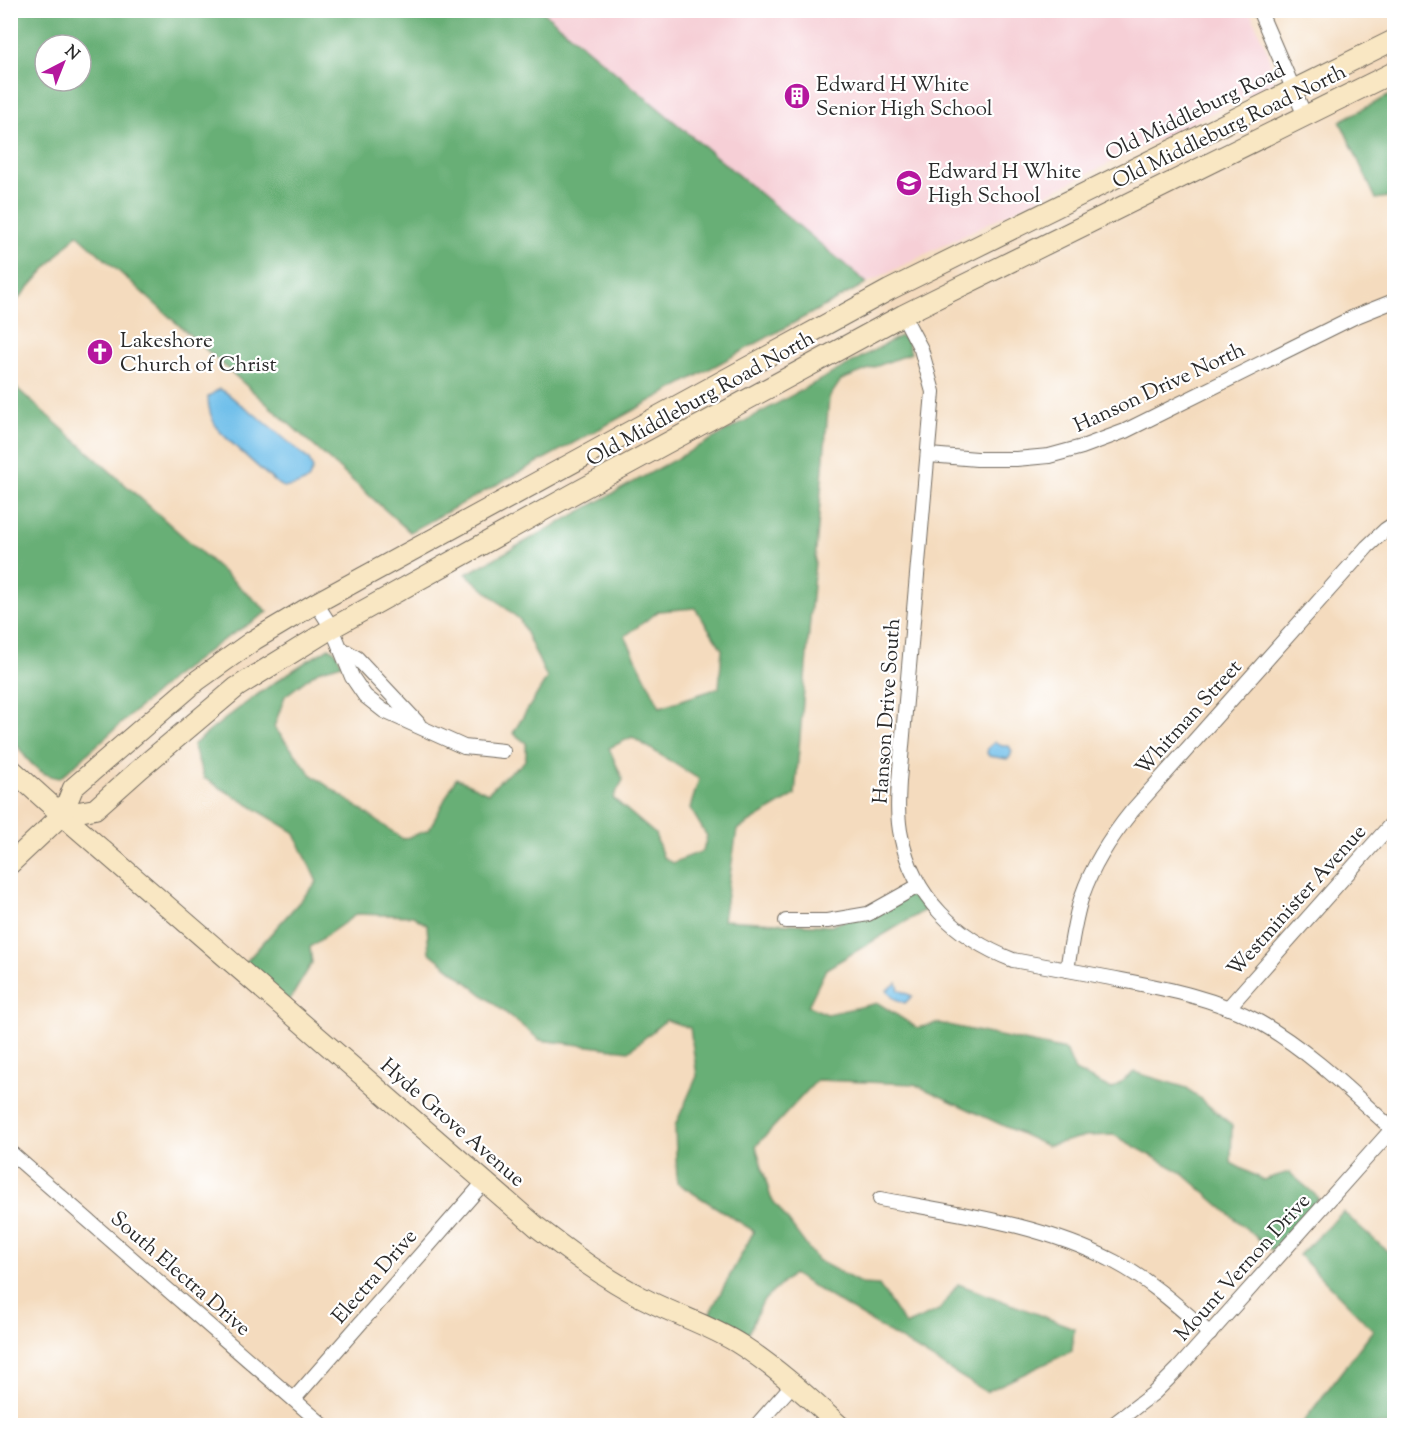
<svg xmlns="http://www.w3.org/2000/svg" width="1405" height="1436" font-family="'Sorts Mill Goudy',serif">
  <style>
    .built { fill: #f6cfd6 }
    .forest { fill: #67af76; stroke: #496d50; stroke-width: 1.5; fill-rule: evenodd }
    .water { fill: #6fbfea; stroke: #4d758a; stroke-width: 1.5 }
    .lines { fill: none; stroke-linecap: round; stroke-linejoin: round }
    .street-casing { stroke: #71695e; stroke-width: 16 }
    .secondary-casing { stroke: #71695e; stroke-width: 22 }
    .street { stroke: #fff; stroke-width: 14 }
    .secondary { stroke: #f9e7c3; stroke-width: 20 }
    .labels { text-anchor: middle; stroke-width: 4.5; stroke-linejoin: round; paint-order: stroke }
    .poi-label { font-size: 21px; fill: #2b2b2b; stroke: #fff; text-anchor: start }
    .street-label { font-size: 21px; fill: #2b2b2b; stroke: #fff }
  </style>
  <rect width="100%" height="100%" fill="#fff"/>
  <filter id="ink" filterUnits="userSpaceOnUse"><feTurbulence type="fractalNoise" baseFrequency=".0167" numOctaves="2"/><feDisplacementMap in="SourceGraphic" scale="12" xChannelSelector="R" yChannelSelector="G"/><feConvolveMatrix kernelMatrix="1 2 1 2 8 2 1 2 1" color-interpolation-filters="sRGB"/></filter>
  <filter id="wash" filterUnits="userSpaceOnUse"><feTurbulence type="fractalNoise" baseFrequency=".008" numOctaves="4" result="noise"/><feDisplacementMap in="SourceGraphic" scale="24" xChannelSelector="R" yChannelSelector="G"/><feGaussianBlur stdDeviation="1.35" result="paint"/><feColorMatrix in="noise" values="0 0 0 0 0 0 0 0 0 0 0 0 0 0 0 0 0 1.4 0 .05"/><feComposite in="paint" operator="in"/></filter>
  <g filter="url(#wash)">
    <rect width="100%" height="100%" fill="#f4dbbe"/>
    <polygon class="built" points="542,11 1250,11 1268,53 1274,82 867,283"/>
    <g class="forest">
      <path d="M11 10 542 11 867 283 410 532 77 234 11 307ZM45 45H81V81H45Z"/>
      <polygon points="1394,93 1394,196 1376,199 1340,121"/>
      <path d="M900 336 906 339 911 353 841 380 829 398 795 795 737 830 723 920 831 926 907 896 914 897 925 910 826 969 808 1006 827 1014 878 1003 917 1028 938 1023 1066 1050 1075 1071 1112 1089 1134 1072 1187 1088 1232 1125 1231 1163 1263 1180 1289 1172 1319 1198 1272 1251 1181 1172 1114 1135 1086 1136 1047 1146 914 1084 817 1080 756 1146 771 1198 817 1260 862 1284 879 1285 905 1325 939 1310 958 1284 1074 1328 1072 1351 986 1392 793 1274 763 1301 746 1338 707 1318 754 1231 677 1183 675 1126 697 1076 690 1028 666 1020 629 1051 540 1040 429 952 427 925 413 916 357 914 310 947 312 963 289 1001 245 963 317 882 294 832 204 778 193 745C237 708 279 677 329 648L335 651 342 664 318 671 285 696 274 727 312 775 403 839 429 830 456 778 488 793C495 786 502 778 509 773 525 762 527 764 526 743L513 733 547 678 520 620 466 574ZM695 608 722 649 719 688 660 707 625 636 659 611ZM632 737 699 779 690 808 707 836 703 851 672 863 663 857 655 834 613 798 623 780 609 748Z"/>
      <path d="M11 383 268 612 223 640 171 679 60 778C36 776 22 754 11 735Z"/>
      <polygon points="1343,1212 1394,1257 1394,1425 1301,1425 1373,1330 1299,1255"/>
    </g>
    <g class="water">
      <path d="M219 389C228 392 232 398 239 403 264 420 286 440 309 460L313 469 308 480C300 484 290 489 281 486 275 483 221 434 217 428 211 417 208 409 208 397Z"/>
      <polygon points="995,742 1002,746 1009,746 1012,751 1010,757 1007,759 989,756 987,753 988,748"/>
      <polygon points="897,983 899,990 912,996 905,1003 893,998 887,990"/>
    </g>
  </g>
  <g filter="url(#ink)">
    <g class="lines">
      <defs>
        <g id="street">
          <polyline points="1259,10 1305,116"/>
          <path d="M903 315 921 349 933 392 899 781C898 799 897 818 901 836 913 897 956 938 1013 960 1045 966 1078 972 1111 978 1162 988 1214 997 1259 1022 1310 1051 1351 1092 1394 1131"/>
          <polyline points="929,455 977,459 1016,459 1049,456 1082,447 1125,431 1354,317 1394,301"/>
          <polyline points="316,603 332,628 352,677 365,696 384,711 464,747 503,751"/>
          <polyline points="340,648 357,658 418,723"/>
          <polyline points="786,921 827,921 868,914 918,886"/>
          <path d="M1067 970C1071 946 1074 920 1082 896 1093 864 1111 837 1132 811L1367 547 1385 530 1394 524"/>
          <polyline points="1228,1008 1394,821"/>
          <polyline points="10,1152 324,1426"/>
          <path d="M880 1199C961 1214 1042 1224 1115 1262 1151 1281 1180 1308 1210 1334"/>
          <polyline points="294,1399 485,1181"/>
          <polyline points="756,1426 793,1384"/>
          <polyline points="1111,1426 1154,1393 1178,1369 1394,1127"/>
        </g>
        <g id="secondary">
          <path d="M10 768 62 815 537 1227C571 1253 604 1278 643 1298 675 1315 710 1325 741 1345 777 1368 808 1397 840 1426"/>
          <polyline points="62,815 95,809 141,768 237,687 332,628 573,494 903,315 1394,72"/>
          <polyline points="10,864 62,815 73,788 198,680 254,640 316,603 889,290 1394,40"/>
        </g>
      </defs>
      <use href="#street" class="street-casing"/>
      <use href="#secondary" class="secondary-casing"/>
      <use href="#street" class="street"/>
      <use href="#secondary" class="secondary"/>
    </g>
  </g>
  <defs>
    <symbol id="building-disc" viewBox="-11 -11 22 22"><circle r="9.5" fill="#b5179e" stroke="#fff"/><path d="M-4-6H4V6H1V3H-1V6H-4ZM-2.5-4.3h1.7v1.8h-1.7ZM.8-4.3h1.7v1.8H.8ZM-2.5-1h1.7V.8h-1.7ZM.8-1h1.7V.8H.8Z" fill="#fff"/></symbol>
    <symbol id="school-disc" viewBox="-11 -11 22 22"><circle r="9.5" fill="#b5179e" stroke="#fff"/><path d="M0-5L7-2L0 1L-7-2ZM-4 1L0 2.5L4 1V4Q0 6-4 4Z" fill="#fff"/></symbol>
    <symbol id="church-disc" viewBox="-11 -11 22 22"><circle r="9.5" fill="#b5179e" stroke="#fff"/><path d="M-1.2-6h2.4v3.5h3.3v2.4h-3.3V6h-2.4V-.1h-3.3v-2.4h3.3Z" fill="#fff"/></symbol>
  </defs>
  <g fill-rule="evenodd">
    <use href="#building-disc" x="782" y="81" width="30" height="30"/>
    <use href="#school-disc" x="894" y="168" width="30" height="30"/>
    <use href="#church-disc" x="85" y="337" width="30" height="30"/>
  </g>
  <g class="labels">
    <g class="poi-label">
      <text x="816" y="91">Edward H White<tspan x="816" dy="24">Senior High School</tspan></text>
      <text x="928" y="178">Edward H White<tspan x="928" dy="24">High School</tspan></text>
      <text x="120" y="347">Lakeshore<tspan x="120" dy="24">Church of Christ</tspan></text>
    </g>
    <g class="street-label">
      <text transform="translate(1195 111) rotate(-26)" y="7">Old Middleburg Road</text>
      <text transform="translate(1229 126) rotate(-26)" y="7">Old Middleburg Road North</text>
      <text transform="translate(1159 387) rotate(-25)" y="7">Hanson Drive North</text>
      <text transform="translate(700 398) rotate(-29)" y="7">Old Middleburg Road North</text>
      <text transform="translate(886 711) rotate(-86)" y="7">Hanson Drive South</text>
      <text transform="translate(1188 717) rotate(-48)" y="7">Whitman Street</text>
      <text transform="translate(1296 900) rotate(-48)" y="7">Westminister Avenue</text>
      <text transform="translate(453 1122) rotate(41)" y="7">Hyde Grove Avenue</text>
      <text transform="translate(1242 1267) rotate(-48)" y="7">Mount Vernon Drive</text>
      <text transform="translate(181 1273) rotate(41)" y="7">South Electra Drive</text>
      <text transform="translate(374 1276) rotate(-49)" y="7">Electra Drive</text>
    </g>
  </g>
  <rect width="1405" height="1436" fill="none" stroke="#fff" stroke-width="36"/>
  <g transform="translate(63 63) rotate(42)"><circle r="28" fill="#ffffff" stroke="#aaaaaa" stroke-width="1.5"/>
  <path d="M0-4.5L10 22L0 15L-10 22Z" fill="#b5179e"/>
  <text y="-9" font-size="16" font-weight="bold" text-anchor="middle" fill="#2b2b2b">N</text>
  </g>
</svg>
